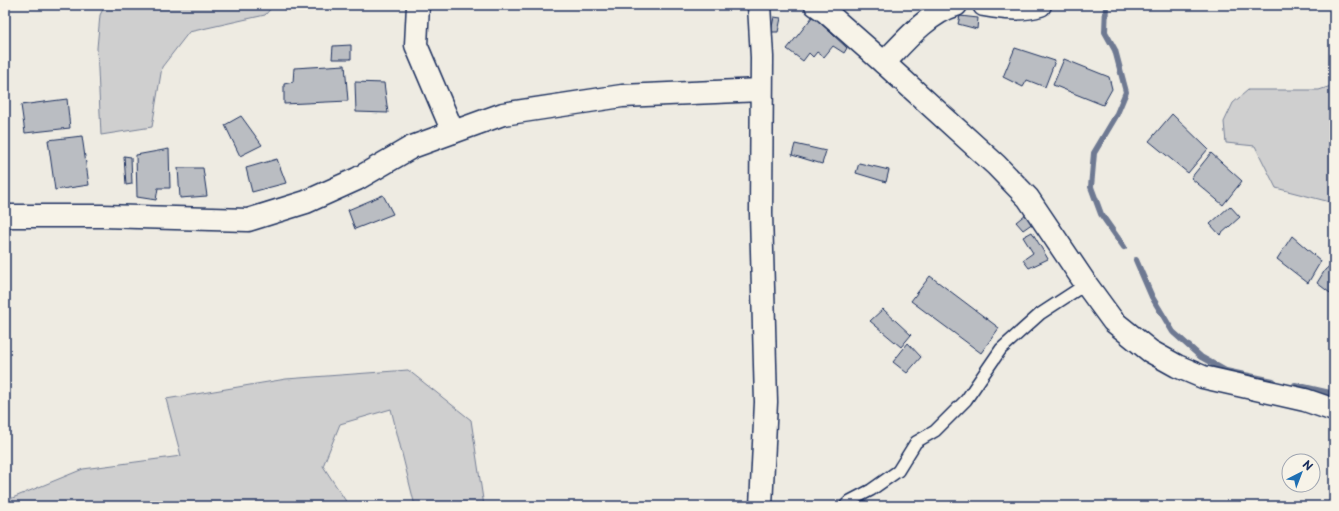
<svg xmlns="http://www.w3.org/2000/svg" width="1339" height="511" font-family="'Playpen Sans',sans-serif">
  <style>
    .green { fill: #cfcfcf; stroke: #757f96 }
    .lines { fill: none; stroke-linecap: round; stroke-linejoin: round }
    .stream { stroke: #6e7992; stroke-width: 6 }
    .building { fill: #babdc2; stroke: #1b2f5e }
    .service-casing { stroke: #1b2f5e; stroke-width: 14 }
    .minor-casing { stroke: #1b2f5e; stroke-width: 25 }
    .tertiary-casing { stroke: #1b2f5e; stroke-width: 25 }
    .service { stroke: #f7f3e8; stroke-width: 11 }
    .minor { stroke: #f7f3e8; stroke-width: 22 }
    .tertiary { stroke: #f7f3e8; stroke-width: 22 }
  </style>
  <rect width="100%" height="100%" fill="#eeebe2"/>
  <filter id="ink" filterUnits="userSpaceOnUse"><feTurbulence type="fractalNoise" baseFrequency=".025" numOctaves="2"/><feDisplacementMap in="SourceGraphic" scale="8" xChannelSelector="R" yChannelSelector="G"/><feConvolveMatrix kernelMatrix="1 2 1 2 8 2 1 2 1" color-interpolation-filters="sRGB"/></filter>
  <g filter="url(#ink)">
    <g class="green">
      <polygon points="105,5 274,5 265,15 189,32 162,67 152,127 101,135 97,48 100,15"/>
      <polygon points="1334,85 1334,203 1276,188 1255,146 1226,143 1224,122 1233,103 1248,90 1319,90"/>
      <polygon points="408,370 471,420 484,506 415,506 391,409 340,424 323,466 349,506 5,506 5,501 83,469 181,456 166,399 286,379"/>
    </g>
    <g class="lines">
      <g class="stream">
        <polyline points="1106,5 1105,32 1115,50 1126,92 1116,116 1094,153 1091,187 1101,214 1124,247"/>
        <polyline points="1136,260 1152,297 1173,332 1201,357 1226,371 1273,381"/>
        <polyline points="1295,385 1330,393 1334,395"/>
      </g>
    </g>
    <g class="building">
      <polygon points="813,16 847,48 844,53 833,46 824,57 817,52 813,57 809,53 803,61 787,49"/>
      <polygon points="960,16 978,18 977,29 958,24"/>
      <polygon points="774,17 781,18 778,32 771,32"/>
      <polygon points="351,45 351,59 332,59 333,46"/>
      <polygon points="1015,48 1055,61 1045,87 1027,80 1023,87 1003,77"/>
      <polygon points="1064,59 1109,77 1112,89 1103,105 1053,85"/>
      <polygon points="345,65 348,101 284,104 284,84 293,82 294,68"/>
      <polygon points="355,82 384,83 388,113 356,112"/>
      <polygon points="67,99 70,128 25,133 21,105"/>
      <polygon points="1172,114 1208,149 1188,173 1149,141"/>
      <polygon points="241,116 262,145 240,156 225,125"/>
      <polygon points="82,136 89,185 55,190 48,140"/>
      <polygon points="795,144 826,151 822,164 792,155"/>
      <polygon points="169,149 170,188 158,188 156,200 137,197 136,155"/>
      <polygon points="1211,153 1242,181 1223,205 1191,178"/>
      <polygon points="124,156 131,157 132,184 126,185"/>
      <polygon points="277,159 286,183 252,192 246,168"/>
      <polygon points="859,163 889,170 886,182 856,173"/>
      <polygon points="178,168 203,168 207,196 180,198"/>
      <polygon points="5,175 8,201 5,202"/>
      <polygon points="383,195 393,214 355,229 348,210"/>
      <polygon points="1230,206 1240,217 1220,235 1210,224"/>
      <polygon points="1026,214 1033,223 1023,230 1016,222"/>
      <polygon points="1032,232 1048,259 1029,268 1023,260 1033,253 1023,237"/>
      <polygon points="1292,236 1321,261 1308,283 1277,259"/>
      <polygon points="1334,262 1334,296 1317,283 1325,270"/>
      <polygon points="930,276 999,328 981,353 911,301"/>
      <polygon points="883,309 911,335 901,347 870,321"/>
      <polygon points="908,343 921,357 907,373 893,362"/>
    </g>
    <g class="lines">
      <defs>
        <polyline id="service" points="845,506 850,501 871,490 898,471 916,442 935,431 966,400 1001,349 1040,314 1086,284"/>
        <g id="minor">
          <polyline points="418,5 416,45 453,132"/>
          <polyline points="816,5 826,12 884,63 996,165 1028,198 1086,284 1113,321 1150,351 1177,366 1203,377 1305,400 1334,410"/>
          <path d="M984 5C1002 8 1022 11 1040 5"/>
          <path d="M884 63C904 42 928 13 956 5"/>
          <polyline points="5,216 102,216 248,220 306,202 357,179 412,147 503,114 622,96 761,90"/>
        </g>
        <polyline id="tertiary" points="759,5 762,57 761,213 766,402 761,506"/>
      </defs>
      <use href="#service" class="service-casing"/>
      <use href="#minor" class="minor-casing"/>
      <use href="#tertiary" class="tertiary-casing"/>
      <use href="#service" class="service"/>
      <use href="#minor" class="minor"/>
      <use href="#tertiary" class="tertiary"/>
    </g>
  </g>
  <rect width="1339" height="511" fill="none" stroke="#f7f3e8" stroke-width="20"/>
  <rect x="10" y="10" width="1319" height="491" fill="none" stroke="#1b2f5e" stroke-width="1.5" filter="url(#ink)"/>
  <g transform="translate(1301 473) rotate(42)"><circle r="19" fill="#f7f3e8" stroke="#9fa5b1"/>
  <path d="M0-3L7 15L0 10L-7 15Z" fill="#1f6fb2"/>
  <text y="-6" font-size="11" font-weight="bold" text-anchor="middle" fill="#1b2f5e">N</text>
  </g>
</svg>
